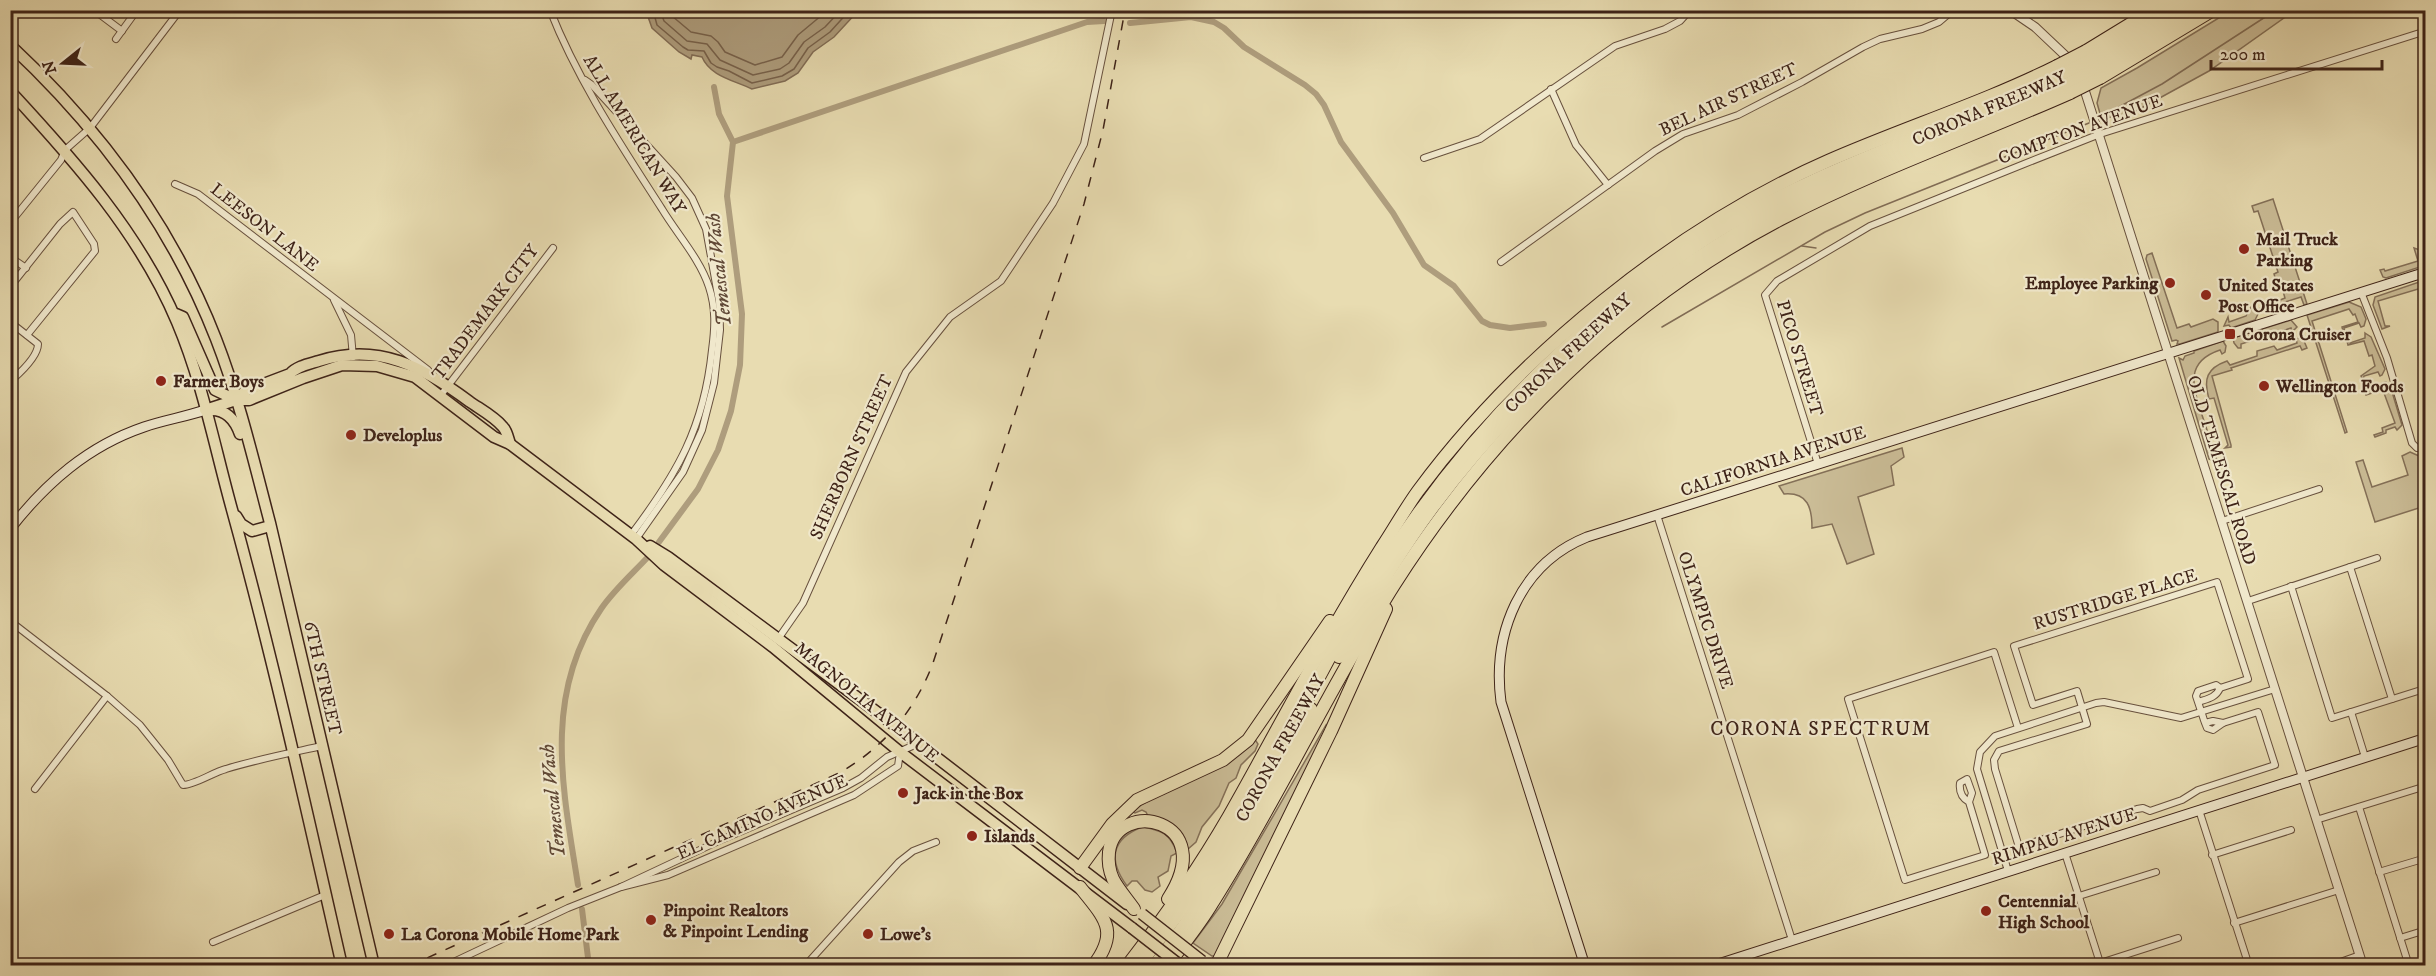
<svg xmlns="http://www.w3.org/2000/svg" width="2436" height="976" font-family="'IM FELL DW Pica',serif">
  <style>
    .green { fill: #cbbd97; stroke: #847058; stroke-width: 1.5 }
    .water { fill: #ae9d7d; stroke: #816c55; stroke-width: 1.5 }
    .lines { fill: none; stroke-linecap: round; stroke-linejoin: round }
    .shore { stroke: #76604a; stroke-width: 1.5 }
    .stream { stroke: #816c55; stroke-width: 1.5 }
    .canal { stroke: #ae9d7d; stroke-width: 6 }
    .minor-casing { stroke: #68513e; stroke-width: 8 }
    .tertiary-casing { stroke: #68513e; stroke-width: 10 }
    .secondary-casing { stroke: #3e2318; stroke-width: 11 }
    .primary-casing { stroke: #3e2318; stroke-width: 13 }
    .motorway-casing { stroke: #3e2318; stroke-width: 14 }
    .minor { stroke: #f0e8cc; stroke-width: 6 }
    .tertiary { stroke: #f0e8cc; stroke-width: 8 }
    .secondary { stroke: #f0e8cc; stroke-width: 9 }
    .primary { stroke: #e8dcb1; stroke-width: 10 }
    .motorway { stroke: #e8dcb1; stroke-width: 12 }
    .rail { stroke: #3e2318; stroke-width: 1.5; stroke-dasharray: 10 10; stroke-linecap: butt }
    .primary-bridge-casing { stroke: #3e2318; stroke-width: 13; stroke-linecap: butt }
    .motorway-bridge-casing { stroke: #3e2318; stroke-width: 14; stroke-linecap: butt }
    .primary-bridge { stroke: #e8dcb1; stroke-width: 10 }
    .motorway-bridge { stroke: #e8dcb1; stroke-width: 12 }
    .poi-dot { fill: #8f2418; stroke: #f0e8cc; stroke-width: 2 }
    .labels { text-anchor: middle; stroke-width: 4.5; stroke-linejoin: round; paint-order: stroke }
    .street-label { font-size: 18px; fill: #3e2318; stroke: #f0e8cc }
    .poi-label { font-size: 18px; font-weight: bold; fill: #3e2318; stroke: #f0e8cc; text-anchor: start }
    .water-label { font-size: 20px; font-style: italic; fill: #604836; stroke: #f0e8cc }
    .neighbourhood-label { font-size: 20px; letter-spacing: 1.5px; fill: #3e2318; stroke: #f0e8cc }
  </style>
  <rect width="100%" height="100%" fill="#e8dcb1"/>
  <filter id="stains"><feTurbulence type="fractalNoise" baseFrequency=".00333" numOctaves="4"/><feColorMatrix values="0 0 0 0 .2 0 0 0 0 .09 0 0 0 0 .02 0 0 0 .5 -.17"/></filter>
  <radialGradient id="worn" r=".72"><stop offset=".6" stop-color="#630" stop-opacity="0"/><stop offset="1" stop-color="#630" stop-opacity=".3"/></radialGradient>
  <g class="green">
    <polygon points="2230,11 2308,11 2291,13 2209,71 2125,117 2101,117 2097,103 2101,88 2137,68"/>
    <polygon points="2273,199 2307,304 2304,305 2301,297 2260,310 2255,320 2231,328 2229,325 2224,326 2228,317 2229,322 2246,316 2251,307 2256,310 2285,298 2280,281 2277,284 2274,274 2278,272 2258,211 2254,212 2252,206"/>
    <polygon points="2414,248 2420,250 2424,263 2423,266 2386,278 2383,277 2380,270 2384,269 2385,271 2418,261"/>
    <polygon points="2152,253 2177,328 2189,324 2191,327 2213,319 2218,322 2218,332 2180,344 2177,344 2178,341 2176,340 2172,341 2146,259 2147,255"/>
    <polygon points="2425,280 2425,287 2378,301 2385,326 2390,326 2382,329 2373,305 2375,297"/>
    <polygon points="2349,302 2361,307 2366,319 2364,326 2361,327 2359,323 2344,328 2345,332 2335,335 2343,331 2342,327 2358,322 2355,314 2353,315 2349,309 2312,321 2347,432 2345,433 2307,315"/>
    <polygon points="2291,320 2297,327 2292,332 2291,328 2241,344 2241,348 2238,348 2234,343 2233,338"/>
    <polygon points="2365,333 2371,337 2385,369 2382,375 2380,376 2378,372 2364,376 2363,380 2361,376 2375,366 2372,355 2369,356 2364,341 2348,345 2347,341 2350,343 2365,338"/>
    <path d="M2299 338 2304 341 2307 348 2302 350 2300 346 2231 368 2232 370 2212 376 2231 445V447L2225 448 2228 445 2214 398 2209 399C2203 379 2207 368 2227 361L2230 365 2257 356V351L2274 346 2277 350 2297 343 2296 339Z"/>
    <path d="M2223 341 2226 346 2225 352 2222 354 2220 350C2184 362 2193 387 2202 415 2207 430 2212 445 2217 460L2213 461 2209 459 2179 358 2183 360 2185 356 2194 353V351Z"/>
    <polygon points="2386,382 2390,385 2402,425 2397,430 2395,427 2386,430 2386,433 2375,437 2374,435 2383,432 2382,428 2395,423 2384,393 2378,391 2366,395 2364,389 2367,388 2369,391 2383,387 2382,383"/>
    <path d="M1902 448 1904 457 1891 466 1894 485 1858 497 1874 554 1847 564 1832 524 1812 528C1812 508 1808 492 1784 494L1779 486Z"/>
    <polygon points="2410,452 2419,456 2425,456 2425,506 2375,522 2356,462 2363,460 2372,487 2408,475 2402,456"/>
    <polygon points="1326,725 1327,728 1215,956 1212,956 1193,943 1222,904"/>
    <polygon points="1254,738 1258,744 1255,751 1241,765 1236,778 1229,783 1219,806 1202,827 1196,842 1188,849 1148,816 1146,812 1142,810 1135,813 1131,811"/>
    <path d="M1142 827C1162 830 1170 834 1177 853L1171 856 1168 871 1158 877 1160 886 1152 892 1145 890 1137 881H1132L1127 886C1108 860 1111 839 1142 827Z"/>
  </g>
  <path class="water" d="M646 11V10L858 11 834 37 813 52 798 73 785 81 752 89C733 80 710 76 702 57L692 55 691 59 679 52 652 28Z"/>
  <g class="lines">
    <g class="shore">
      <polyline points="653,10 657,25 683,47 688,50 704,51 711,63 717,67 729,71 752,83 782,76 794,69 808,48 830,32 850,10"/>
      <polyline points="660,10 664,21 687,41 707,44 720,60 753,75 780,69 789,63 804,42 825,27 841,10"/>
      <polyline points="670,10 672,16 691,32 711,36 718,42 725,52 755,65 782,57 798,35 828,10"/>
    </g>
    <g class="stream">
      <polyline points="2102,116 2162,84 2276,10"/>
      <polyline points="1802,246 1816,248"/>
      <polyline points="1662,327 1825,232 1865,213 2089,123"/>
    </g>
    <g class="canal">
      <polyline points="1130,23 1191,17 1214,22 1224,28 1244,47 1305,85 1316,94 1324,105 1341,142 1393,213 1424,265 1454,286 1482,321 1490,325 1510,328 1544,324"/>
      <polyline points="733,142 1087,22 1104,21"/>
      <polyline points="659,542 698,489 718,450 731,411 740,365 742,314 727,196 733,142 719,114 714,87"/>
      <path d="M578 885C563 790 542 695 601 609 613 591 632 574 647 558"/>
      <polyline points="582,909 589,966"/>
    </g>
    <defs>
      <g id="minor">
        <polyline points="94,10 122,31"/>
        <path d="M550 10C578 81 621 145 662 209 677 234 700 259 709 287 716 308 715 328 712 350 704 428 677 474 631 535"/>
        <polyline points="116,39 137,10"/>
        <polyline points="585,80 592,85 676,177 692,198 706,229 719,301 720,330 714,383 702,430 683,472 636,539"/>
        <polyline points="1551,89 1576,145 1608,185"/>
        <polyline points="1424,158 1480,139 1615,46 1665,29 1680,21 1690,10"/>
        <polyline points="175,184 198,194 428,370"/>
        <polyline points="10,223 61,160 65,150 90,128 180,10"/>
        <polyline points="10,257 26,268"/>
        <polyline points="1501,262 1655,151 1683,134 1738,115 1802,82 1863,47 1880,39 1922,29 1939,22 1953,10"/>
        <polyline points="10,287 60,224 73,212 94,244 95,251 27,335"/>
        <polyline points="2361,292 2387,358 2412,443 2417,448 2426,448"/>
        <polyline points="334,300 351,335 353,357"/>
        <path d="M10 322 38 344C38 356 22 371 13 379L10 378"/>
        <polyline points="441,395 553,248"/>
        <polyline points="1818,464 1765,295 1777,281 1870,226 2024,164 2100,134 2426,31"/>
        <polyline points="1657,515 1792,940"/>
        <polyline points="2222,521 2319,489"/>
        <polyline points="2426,549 2424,555 2426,563"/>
        <polyline points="2350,567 2392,699"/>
        <polyline points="2291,586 2332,718 2421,690"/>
        <polyline points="2248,601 2377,558"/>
        <path d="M10 621 107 696 140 725 168 760 183 785C194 785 214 772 226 769 258 759 290 753 322 746"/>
        <polyline points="778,639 803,603 906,372 950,317 1001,281 1053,203 1084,144 1112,10"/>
        <polyline points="2220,688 2248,679 2217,582 2014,646 2033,705 2077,691 2087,724 1999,751 1994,760 1995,769 2019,847 2137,809 2143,808 2150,811 2182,800 2198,790 2275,765 2258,712 2223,723"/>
        <path d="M2198 702C2207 699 2216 698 2220 688L2216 685 2198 691 2196 696 2203 717C2204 721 2206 725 2207 728L2213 730 2223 723 2213 721 2205 723"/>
        <polyline points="2351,712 2365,757"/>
        <polyline points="35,789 107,696"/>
        <path d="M1969 802 1972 793 1967 779 1960 783C1959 791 1962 798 1969 802L1985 855 1905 880 1848 699 1994 652 2018 728"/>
        <polyline points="2359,807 2409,966"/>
        <polyline points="2199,810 2249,966"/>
        <polyline points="2316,820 2426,786"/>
        <polyline points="2065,853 2101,966"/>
        <polyline points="2212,855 2291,830"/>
        <polyline points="2008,871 1977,769 1980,752 1995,736 2096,703 2104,702 2181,718 2275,689"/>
        <polyline points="2379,872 2426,858"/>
        <polyline points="621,887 668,875 854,795 898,766 900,752"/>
        <polyline points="2079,896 2156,872"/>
        <polyline points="2234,923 2339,890"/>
        <polyline points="2400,938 2426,930"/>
        <polyline points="213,942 325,895"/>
        <polyline points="2100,963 2178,938"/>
        <polyline points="445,966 568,908 621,887 723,839 843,788 861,778 887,757 917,744"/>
        <polyline points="805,966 899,862 913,851 936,842"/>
        <polyline points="2329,966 2360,955"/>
      </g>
      <g id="tertiary">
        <polyline points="2010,10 2035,27 2071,61"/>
        <polyline points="2082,82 2363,966"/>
      </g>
      <g id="secondary">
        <path d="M10 529C46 483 88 446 144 427 164 420 185 417 205 410"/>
        <path d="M1585 966 1501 702C1492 633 1520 564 1587 537L2426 272"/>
        <polyline points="1712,966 2426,738"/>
      </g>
      <g id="primary">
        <path d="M10 45C99 128 172 226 216 339 239 398 254 462 270 523L374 966"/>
        <path d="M10 91C74 160 140 234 177 322 202 381 214 444 231 506 273 658 307 812 342 966"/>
        <polyline points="176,314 183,317 215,390 236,400"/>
        <path d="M236 400 245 391 290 374C297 366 309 364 319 361 379 342 423 367 470 402 480 409 495 417 503 427 507 431 508 438 510 444"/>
        <polyline points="205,410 236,400 249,400 303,378 342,365 377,366 415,377 494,437 510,444 636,539 664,565 773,647 900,752 1132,928"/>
        <path d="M212 410C227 410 235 420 240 434"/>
        <polyline points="236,516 241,524 252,531 270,526"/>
        <polyline points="650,546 668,557 897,727 1127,904"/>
      </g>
      <g id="motorway">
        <polyline points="2086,51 2153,10"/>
        <polyline points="2092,59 2174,10"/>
        <polyline points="2096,69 2196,10"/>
        <polyline points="2100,78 2213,10"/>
        <path d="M1339 657C1368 605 1398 554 1433 507 1526 382 1657 272 1795 200 1882 155 1978 126 2067 84"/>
        <polyline points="1080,868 1112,824 1137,800 1223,760 1248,740 1330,621"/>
        <path d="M1080 887C1103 917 1121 930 1093 966"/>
        <path d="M1134 909C1127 899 1118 889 1113 879 1109 870 1108 861 1109 852 1116 797 1221 818 1168 899"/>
        <path d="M1127 966C1164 918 1199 868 1229 816 1280 726 1327 634 1382 547 1394 529 1405 509 1418 491 1517 357 1675 228 1828 161 1903 128 1983 103 2057 66"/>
        <path d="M1139 966C1160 937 1183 910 1202 880 1224 846 1243 811 1262 776 1275 753 1290 730 1303 707 1328 661 1352 613 1381 568 1468 432 1576 322 1712 235 1823 164 1946 132 2062 74"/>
        <path d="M1154 966C1217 886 1263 798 1311 709"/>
        <path d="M1167 966C1183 945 1200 924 1213 902 1278 799 1329 688 1394 585 1491 433 1623 301 1783 218 1876 170 1975 135 2070 93"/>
        <polyline points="1216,966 1331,731 1386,609"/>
      </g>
    </defs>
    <use href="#minor" class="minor-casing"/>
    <use href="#tertiary" class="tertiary-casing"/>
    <use href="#secondary" class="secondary-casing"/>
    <use href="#primary" class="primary-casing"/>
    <use href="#motorway" class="motorway-casing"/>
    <use href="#minor" class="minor"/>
    <use href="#tertiary" class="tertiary"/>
    <use href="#secondary" class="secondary"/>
    <use href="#primary" class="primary"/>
    <use href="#motorway" class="motorway"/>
    <path class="rail" d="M409 966 839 773C883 748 915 711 933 663L1084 204 1103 130 1125 10"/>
    <defs>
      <g id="primary-bridge">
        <polyline points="1142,914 1202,961"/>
        <polyline points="1132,928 1181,966"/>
      </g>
      <g id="motorway-bridge">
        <polyline points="2057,66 2086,51"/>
        <polyline points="2062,74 2092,59"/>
        <polyline points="2067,84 2096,69"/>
        <polyline points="2070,93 2100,78"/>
      </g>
    </defs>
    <use href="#primary-bridge" class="primary-bridge-casing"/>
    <use href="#motorway-bridge" class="motorway-bridge-casing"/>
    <use href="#primary-bridge" class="primary-bridge"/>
    <use href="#motorway-bridge" class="motorway-bridge"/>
  </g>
  <g class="poi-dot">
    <circle cx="2244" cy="249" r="6"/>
    <circle cx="2170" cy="283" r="6"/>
    <circle cx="2206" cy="295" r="6"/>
    <rect x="2224" y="328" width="12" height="12" rx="3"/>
    <circle cx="161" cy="381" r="6"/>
    <circle cx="2264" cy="386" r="6"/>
    <circle cx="351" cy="435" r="6"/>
    <circle cx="903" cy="793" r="6"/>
    <circle cx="972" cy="836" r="6"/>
    <circle cx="1986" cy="911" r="6"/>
    <circle cx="651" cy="920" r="6"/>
    <circle cx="389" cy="934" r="6"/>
    <circle cx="868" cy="934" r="6"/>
  </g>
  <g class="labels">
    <g class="street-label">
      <text transform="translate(1728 99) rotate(-25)" y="6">BEL AIR STREET</text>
      <text transform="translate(1989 108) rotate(-23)" y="6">CORONA FREEWAY</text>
      <text transform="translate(2080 129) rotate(-20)" y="6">COMPTON AVENUE</text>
      <text transform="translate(635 134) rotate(59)" y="6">ALL AMERICAN WAY</text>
      <text transform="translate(265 227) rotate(38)" y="6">LEESON LANE</text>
      <text transform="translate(485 312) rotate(-53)" y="6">TRADEMARK CITY</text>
      <text transform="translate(1568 353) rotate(-43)" y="6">CORONA FREEWAY</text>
      <text transform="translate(1800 358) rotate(73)" y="6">PICO STREET</text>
      <text transform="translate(851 457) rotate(-66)" y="6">SHERBORN STREET</text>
      <text transform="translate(1773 461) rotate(-18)" y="6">CALIFORNIA AVENUE</text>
      <text transform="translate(2222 470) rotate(73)" y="6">OLD TEMESCAL ROAD</text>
      <text transform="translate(2115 599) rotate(-17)" y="6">RUSTRIDGE PLACE</text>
      <text transform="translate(1706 620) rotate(72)" y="6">OLYMPIC DRIVE</text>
      <text transform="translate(323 678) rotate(77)" y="6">6TH STREET</text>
      <text transform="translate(867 702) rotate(39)" y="6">MAGNOLIA AVENUE</text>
      <text transform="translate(1280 748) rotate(-61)" y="6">CORONA FREEWAY</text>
      <text transform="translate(762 817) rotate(-24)" y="6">EL CAMINO AVENUE</text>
      <text transform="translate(2064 836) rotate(-18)" y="6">RIMPAU AVENUE</text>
    </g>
    <g class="poi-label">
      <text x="2256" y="245">Mail Truck<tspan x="2256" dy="21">Parking</tspan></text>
      <text x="2158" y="289" text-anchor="end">Employee Parking</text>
      <text x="2218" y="291">United States<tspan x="2218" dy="21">Post Office</tspan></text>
      <text x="2242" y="340">Corona Cruiser</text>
      <text x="173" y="387">Farmer Boys</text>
      <text x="2276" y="392">Wellington Foods</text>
      <text x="363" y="441">Developlus</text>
      <text x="915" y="799">Jack in the Box</text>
      <text x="984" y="842">Islands</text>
      <text x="1998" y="907">Centennial<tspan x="1998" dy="21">High School</tspan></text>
      <text x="663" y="916">Pinpoint Realtors<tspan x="663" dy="21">&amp; Pinpoint Lending</tspan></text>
      <text x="401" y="940">La Corona Mobile Home Park</text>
      <text x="880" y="940">Lowe's</text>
    </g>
    <g class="water-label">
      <text transform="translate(718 270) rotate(-96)" y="7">Temescal Wash</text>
      <text transform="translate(552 801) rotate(-96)" y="7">Temescal Wash</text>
    </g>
    <g class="neighbourhood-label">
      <text x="1821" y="735">CORONA SPECTRUM</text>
    </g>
  </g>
  <rect width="2436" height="976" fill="none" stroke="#e8dcb1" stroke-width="36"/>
  <rect x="12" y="12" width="2412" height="952" fill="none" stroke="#3e2318" stroke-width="3"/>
  <rect x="18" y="18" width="2400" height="940" fill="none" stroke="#3e2318" stroke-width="1.5"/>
  <g transform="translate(63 63) rotate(252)" stroke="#f0e8cc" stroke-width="4.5" paint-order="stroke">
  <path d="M0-4.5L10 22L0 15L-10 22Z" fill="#3e2318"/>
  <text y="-9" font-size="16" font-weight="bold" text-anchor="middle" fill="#3e2318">N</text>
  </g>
  <path d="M2211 60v9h171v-9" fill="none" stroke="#3e2318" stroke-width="3"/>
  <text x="2220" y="60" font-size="18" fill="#3e2318" stroke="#f0e8cc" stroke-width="4.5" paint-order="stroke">200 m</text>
  <rect width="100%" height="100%" filter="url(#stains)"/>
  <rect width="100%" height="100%" fill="url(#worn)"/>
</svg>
